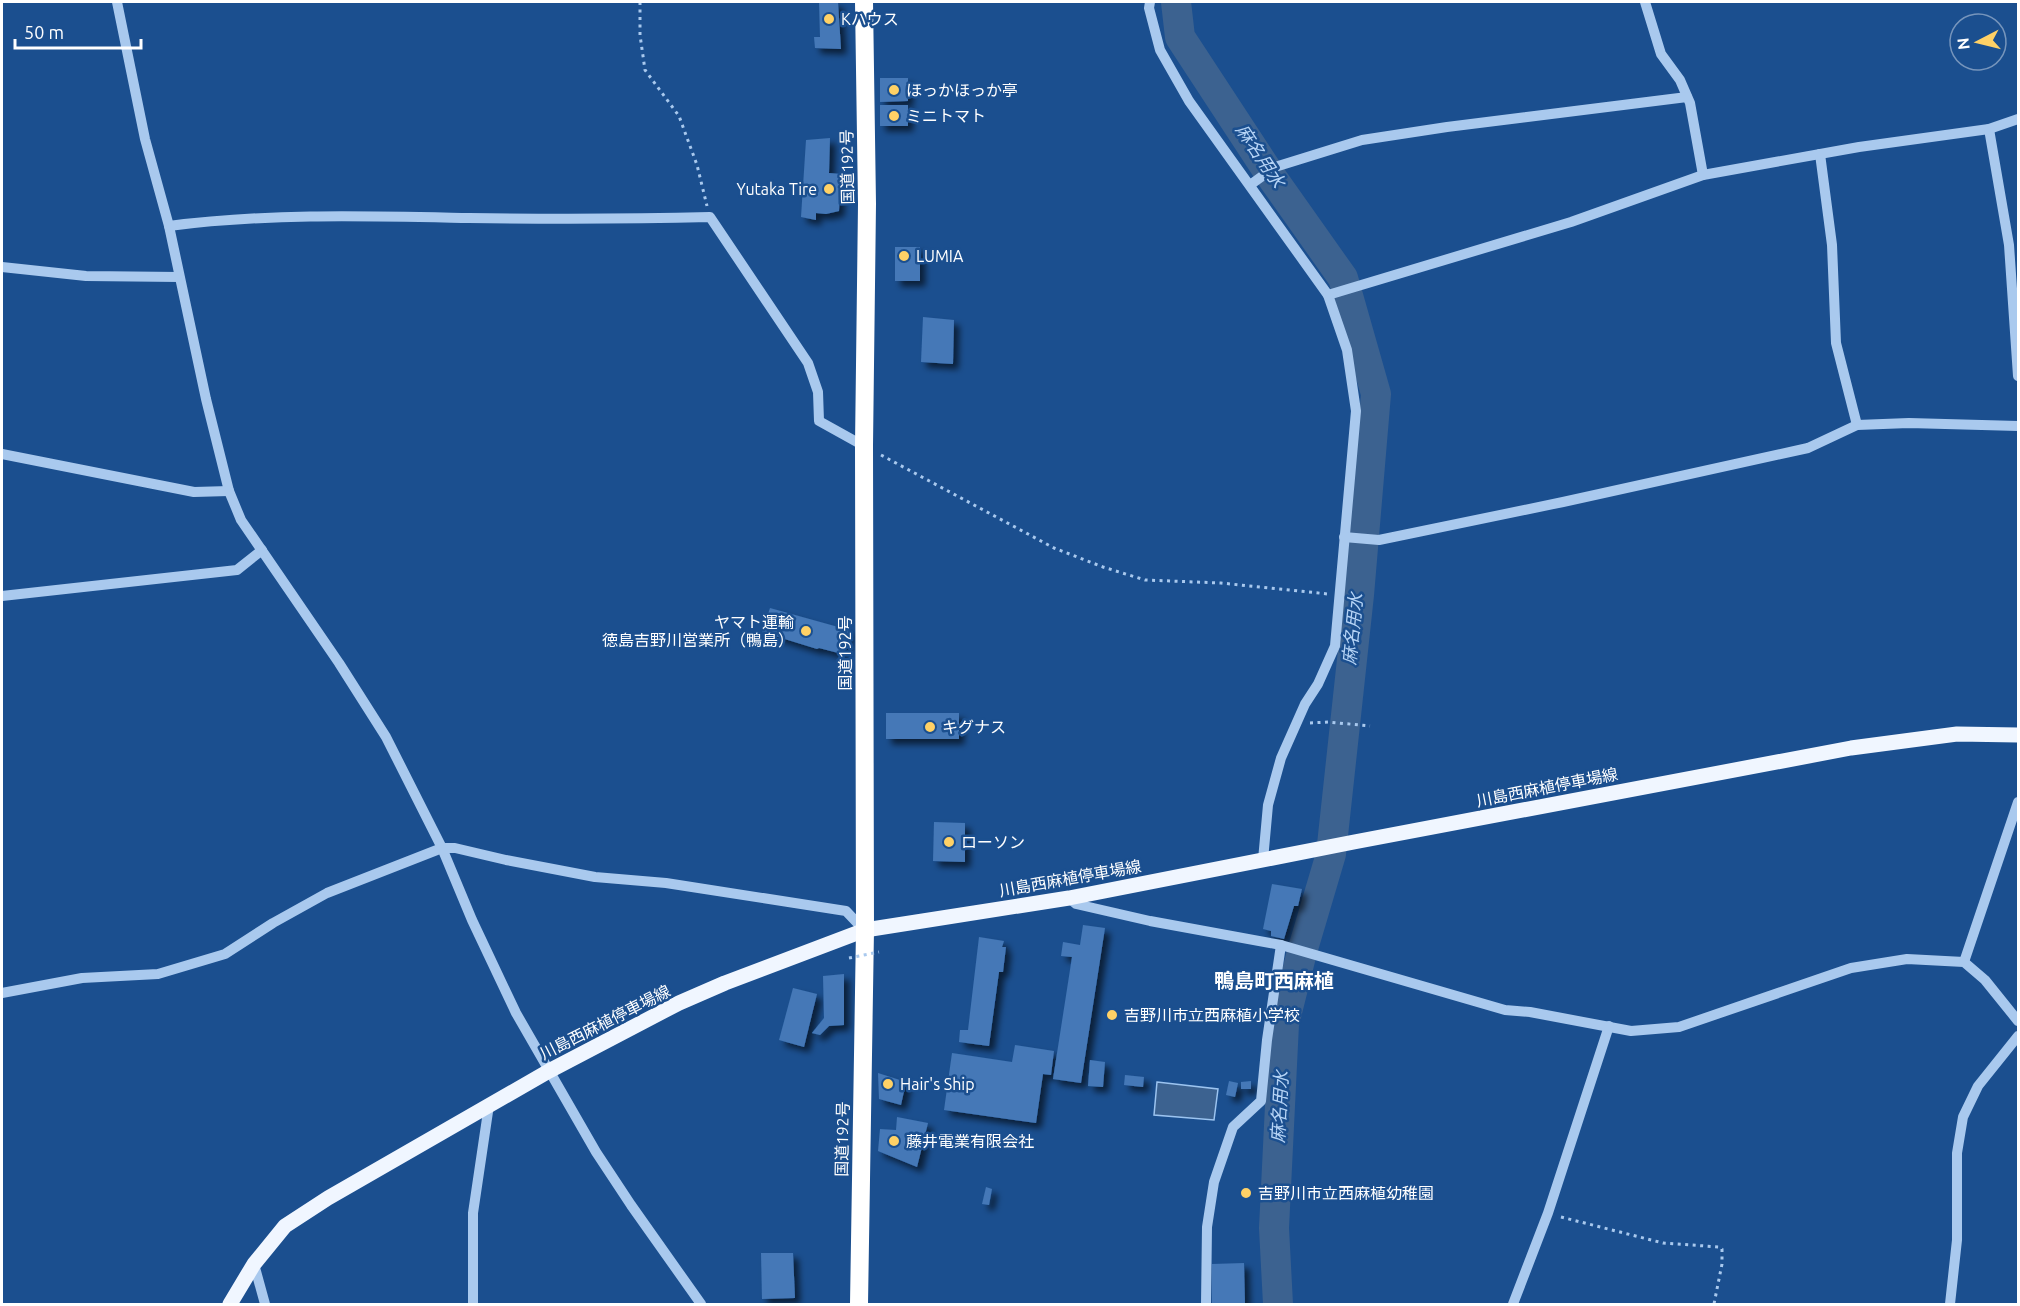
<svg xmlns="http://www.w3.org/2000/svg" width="2020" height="1306" font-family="Ubuntu,'Noto Sans JP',sans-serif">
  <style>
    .water { fill: #3c6290; stroke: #9cc4f0; stroke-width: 1.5 }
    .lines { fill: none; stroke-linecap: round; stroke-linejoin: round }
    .river { stroke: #3c6290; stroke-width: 30 }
    .building { fill: #4478b7; filter: url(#shadow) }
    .path { stroke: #a9c9ee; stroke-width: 3; stroke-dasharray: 3 4.5; stroke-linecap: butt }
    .minor { stroke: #a9c9ee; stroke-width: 10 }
    .major { stroke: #f0f6ff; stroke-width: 15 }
    .highway { stroke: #fff; stroke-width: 18 }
    .path-bridge { stroke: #a9c9ee; stroke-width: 3; stroke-dasharray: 3 4.5; stroke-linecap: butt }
    .poi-dot { fill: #ffd166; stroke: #1b4f8f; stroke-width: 2 }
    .labels { text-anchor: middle; stroke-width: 5; stroke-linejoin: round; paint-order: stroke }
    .poi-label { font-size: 16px; fill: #fff; stroke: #1b4f8f; text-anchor: start }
    .street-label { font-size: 16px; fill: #fff; stroke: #1b4f8f }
    .water-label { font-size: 18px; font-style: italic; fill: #b5d3f5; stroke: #1b4f8f }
    .quarter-label { font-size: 20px; font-weight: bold; fill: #fff; stroke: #1b4f8f }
  </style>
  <defs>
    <filter id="shadow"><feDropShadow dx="5.5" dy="5.5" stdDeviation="3" flood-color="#0009"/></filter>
  </defs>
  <rect width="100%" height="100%" fill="#1b4f8f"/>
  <polygon class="water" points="1157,1082 1218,1089 1214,1120 1154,1115"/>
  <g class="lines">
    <polyline class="river" points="1176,2 1180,37 1273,179 1343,278 1376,394 1359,595 1331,854 1302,952 1284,1024 1274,1228 1278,1304"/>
  </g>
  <g class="building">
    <polygon points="819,2 838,2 841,49 815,48 814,37 820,37"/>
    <polygon points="880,78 908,78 908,101 880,102"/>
    <rect x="880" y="105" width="28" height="21"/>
    <polygon points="830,138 829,173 841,174 839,211 826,214 816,213 816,220 801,217 806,140"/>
    <rect x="895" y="247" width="25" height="34"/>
    <polygon points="923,317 954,320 953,364 921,362"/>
    <polygon points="770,608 849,630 842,654 819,648 817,649 762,632"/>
    <rect x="886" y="713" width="73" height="26"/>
    <polygon points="934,822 965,823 965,862 933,861"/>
    <polygon points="1272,884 1302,889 1298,906 1294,906 1284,939 1271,936 1271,931 1263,929"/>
    <polygon points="1083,925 1105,928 1081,1083 1053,1079 1072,957 1061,956 1063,942 1080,945"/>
    <polygon points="979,937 1004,941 1002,947 1006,947 1003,972 999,972 989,1046 959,1042 960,1030 968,1030"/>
    <polygon points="844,974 844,1025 829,1026 820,1035 812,1033 824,1018 823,976"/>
    <polygon points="793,988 817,994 804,1047 779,1040"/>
    <polygon points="1015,1045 1054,1051 1051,1075 1043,1074 1036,1123 944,1110 952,1053 1012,1062"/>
    <polygon points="1090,1060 1105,1062 1103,1087 1088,1086"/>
    <polygon points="878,1073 906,1082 901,1105 879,1099"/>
    <polygon points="1125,1075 1144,1077 1143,1087 1124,1085"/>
    <polygon points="1229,1081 1238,1083 1235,1097 1226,1095"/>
    <polygon points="1251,1081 1251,1089 1241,1089 1241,1082"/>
    <polygon points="897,1117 928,1123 917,1167 878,1151 880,1129 896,1130"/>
    <polygon points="986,1187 992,1189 989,1205 982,1204"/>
    <polygon points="761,1253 793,1253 795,1298 762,1299"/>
    <polygon points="1244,1263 1245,1304 1212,1304 1212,1264"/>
  </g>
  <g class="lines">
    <g class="path">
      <polyline points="640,2 640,35 645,70 679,116 697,165 707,206"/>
      <polyline points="881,455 1054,548 1103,567 1145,580 1221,583 1328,594"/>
      <polyline points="1310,723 1328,722 1370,726"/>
      <polyline points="1561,1217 1663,1243 1719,1247 1722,1249 1722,1264 1714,1304"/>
    </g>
    <g class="minor">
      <polyline points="117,2 145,139 169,226 206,399 229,491 241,520 339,663 386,737 442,848 472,920 516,1013 596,1152 631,1205 701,1304"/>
      <polyline points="1150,2 1149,8 1160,50 1189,101 1328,295 1347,350 1356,411 1335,646 1318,684 1305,704 1281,758 1268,805 1263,860"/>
      <polyline points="1645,2 1661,54 1680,80 1690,103 1703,175"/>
      <polyline points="1989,129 2009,245 2018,376"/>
      <polyline points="1820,154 1832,245 1836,343 1857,425"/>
      <polyline points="1250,185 1275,167 1362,140 1447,127 1687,97"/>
      <path d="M169 226C269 213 369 216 469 218 550 219 630 219 710 217L808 363 818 392 819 421 864 446"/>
      <polyline points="2,267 86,276 179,277"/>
      <polyline points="1328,295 1571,222 1703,175 1859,147 1989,129 2018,119"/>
      <polyline points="2,454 194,492 229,491"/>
      <polyline points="1344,537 1379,540 1563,502 1808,448 1857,425 1909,423 2018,426"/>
      <polyline points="2,596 237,570 262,550"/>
      <polyline points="1069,898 1076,904 1150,921 1281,945 1505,1010 1530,1012 1631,1031 1679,1027 1851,968 1907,959 1964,962 1985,980 2018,1021"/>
      <polyline points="1964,962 2018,802"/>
      <polyline points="2,993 82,978 158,974 225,954 273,923 327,893 442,848 455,848 506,860 595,877 666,883 846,911 864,930"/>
      <polyline points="254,1264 265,1304"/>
      <polyline points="473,1304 473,1213 489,1105"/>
      <polyline points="1206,1304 1207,1227 1214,1182 1233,1127 1261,1101 1267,1040 1281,945"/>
      <polyline points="1513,1304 1548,1213 1609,1026"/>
      <polyline points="1950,1304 1957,1240 1957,1153 1963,1117 1978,1086 2018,1036"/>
    </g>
    <polyline class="major" points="230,1304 254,1264 285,1226 328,1198 549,1071 679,1003 725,983 865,930 1069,898 1354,842 1851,748 1957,734 2018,735"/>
    <polyline class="highway" points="859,1304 865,930 864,446 867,204 864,2"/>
    <polyline class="path-bridge" points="849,958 879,952"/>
  </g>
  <g class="poi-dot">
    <circle cx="829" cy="19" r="6"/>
    <circle cx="894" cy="90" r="6"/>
    <circle cx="894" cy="116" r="6"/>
    <circle cx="829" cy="189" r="6"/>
    <circle cx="904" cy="256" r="6"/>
    <circle cx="806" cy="631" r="6"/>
    <circle cx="930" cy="727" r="6"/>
    <circle cx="949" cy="842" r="6"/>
    <circle cx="1112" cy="1015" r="6"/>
    <circle cx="888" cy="1084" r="6"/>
    <circle cx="894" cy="1141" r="6"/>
    <circle cx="1246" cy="1193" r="6"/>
  </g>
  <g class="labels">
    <g class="poi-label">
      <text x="841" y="25">Kハウス</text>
      <text x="906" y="96">ほっかほっか亭</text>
      <text x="906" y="122">ミニトマト</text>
      <text x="817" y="195" text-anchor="end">Yutaka Tire</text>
      <text x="916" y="262">LUMIA</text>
      <text x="794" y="628" text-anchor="end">ヤマト運輸<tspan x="794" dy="18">徳島吉野川営業所（鴨島）</tspan></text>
      <text x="942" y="733">キグナス</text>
      <text x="961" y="848">ローソン</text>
      <text x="1124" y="1021">吉野川市立西麻植小学校</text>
      <text x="900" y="1090">Hair's Ship</text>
      <text x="906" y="1147">藤井電業有限会社</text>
      <text x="1258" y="1199">吉野川市立西麻植幼稚園</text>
    </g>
    <g class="street-label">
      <text transform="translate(847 167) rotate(-91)" y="6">国道192号</text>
      <text transform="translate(845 653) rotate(-90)" y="6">国道192号</text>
      <text transform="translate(1547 787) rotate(-11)" y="6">川島西麻植停車場線</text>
      <text transform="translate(1070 878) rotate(-10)" y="6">川島西麻植停車場線</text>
      <text transform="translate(605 1022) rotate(-27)" y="6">川島西麻植停車場線</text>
      <text transform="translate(842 1139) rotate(-89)" y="6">国道192号</text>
    </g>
    <g class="water-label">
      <text transform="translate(1260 156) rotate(56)" y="6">麻名用水</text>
      <text transform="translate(1353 629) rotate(-84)" y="6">麻名用水</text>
      <text transform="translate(1280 1107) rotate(-87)" y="6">麻名用水</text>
    </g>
    <g class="quarter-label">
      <text x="1274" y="988">鴨島町西麻植</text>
    </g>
  </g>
  <rect width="2020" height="1306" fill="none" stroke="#ffffff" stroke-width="6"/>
  <g transform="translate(1978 42) rotate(263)"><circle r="28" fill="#1b4f8f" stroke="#7695bc" stroke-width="1.5"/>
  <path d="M0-4.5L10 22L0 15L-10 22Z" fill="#ffd166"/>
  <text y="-9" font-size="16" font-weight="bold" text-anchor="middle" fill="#ffffff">N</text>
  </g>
  <path d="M15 39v9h126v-9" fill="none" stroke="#ffffff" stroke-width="3"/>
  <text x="24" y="39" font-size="18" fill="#ffffff" stroke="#1b4f8f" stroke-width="4.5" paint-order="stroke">50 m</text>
</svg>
